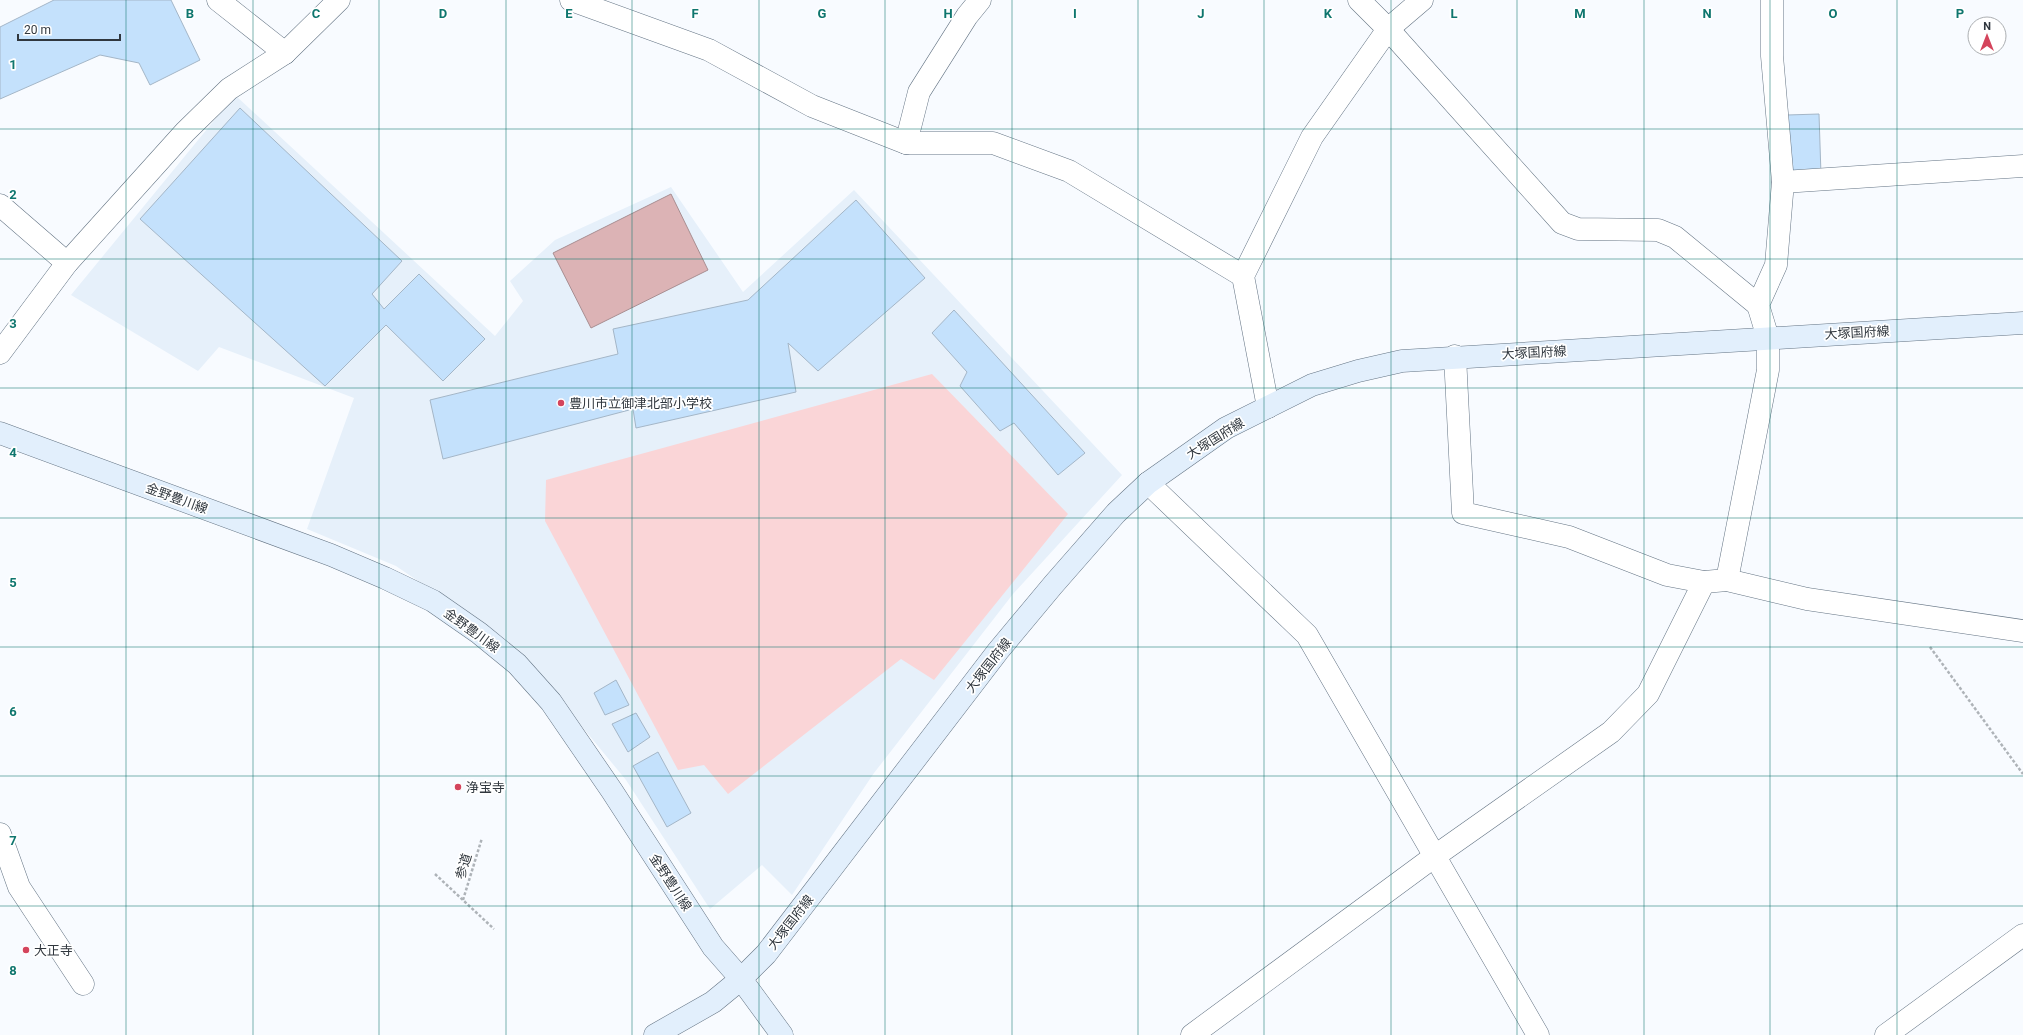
<svg xmlns="http://www.w3.org/2000/svg" width="2023" height="1035" font-family="Roboto,'Noto Sans JP',sans-serif">
  <style>
    .built { fill: #e6f0fa }
    .green { fill: #fad5d7 }
    .water { fill: #dcb3b5; stroke: #a88e91 }
    .building { fill: #c4e1fc; stroke: #a4b6c7 }
    .lines { fill: none; stroke-linecap: round; stroke-linejoin: round }
    .street-casing { stroke: #647484; stroke-width: 23 }
    .secondary-casing { stroke: #647484; stroke-width: 23 }
    .path { stroke: #aeb3b8; stroke-width: 2.5; stroke-dasharray: 3 2; stroke-linecap: butt }
    .street { stroke: #fff; stroke-width: 22 }
    .secondary { stroke: #e2effc; stroke-width: 22 }
    .grid { fill: none; stroke: #0f766e; stroke-width: 1; stroke-opacity: 0.55 }
    .poi-dot { fill: #d4445c; stroke: #fff; stroke-width: 1.5 }
    .labels { text-anchor: middle; stroke-width: 3.5; stroke-linejoin: round; paint-order: stroke }
    .street-label { font-size: 13px; fill: #30373e; stroke: #fff }
    .poi-label { font-size: 13px; fill: #30373e; stroke: #fff; text-anchor: start }
    .grid-label { font-size: 13px; text-anchor: middle; font-weight: bold; fill: #0f766e; stroke: #fff; stroke-width: 3.5; stroke-linejoin: round; paint-order: stroke }
  </style>
  <rect width="100%" height="100%" fill="#f8fbff"/>
  <polygon class="built" points="235,95 495,336 523,301 510,281 555,240 671,187 743,292 854,190 1122,475 1013,594 874,773 792,895 762,865 710,909 626,780 518,649 396,566 307,529 354,398 219,347 198,371 71,295"/>
  <polygon class="green" points="932,374 1068,514 934,680 901,659 728,794 704,765 678,770 545,521 546,480"/>
  <polygon class="water" points="671,194 708,270 591,328 553,253"/>
  <g class="building">
    <polygon points="54,0 171,0 200,60 150,85 139,63 100,55 0,99 0,27"/>
    <polygon points="240,108 402,261 372,294 384,309 419,274 485,339 443,381 386,325 325,386 140,219"/>
    <polygon points="1819,114 1821,175 1789,177 1787,115"/>
    <polygon points="856,200 925,278 818,371 788,343 796,392 636,428 633,409 443,459 430,400 618,354 613,329 748,300"/>
    <polygon points="954,310 1085,453 1058,475 1014,423 1000,431 960,386 967,372 932,333"/>
    <polygon points="616,680 629,705 605,715 594,693"/>
    <polygon points="636,713 650,737 628,752 612,724"/>
    <polygon points="658,752 691,813 667,827 633,766"/>
  </g>
  <g class="lines">
    <defs>
      <g id="street">
        <polyline points="218,0 285,53"/>
        <polyline points="571,0 709,50 812,106 906,143 993,143 1069,171 1243,276"/>
        <polyline points="1359,0 1388,29 1562,223 1578,229 1658,230 1675,237 1758,305"/>
        <polyline points="906,143 919,92 967,16 980,0"/>
        <polyline points="1783,182 2023,166"/>
        <polyline points="0,205 67,263"/>
        <polyline points="0,353 67,263 185,132 229,89 285,53 339,0"/>
        <polyline points="1455,356 1463,513 1569,537 1667,575 1704,582 1727,580 1807,599 2023,631"/>
        <polyline points="1268,407 1243,276 1312,137 1388,29 1422,0"/>
        <polyline points="1148,483 1307,635 1538,1035"/>
        <polyline points="1727,580 1768,370 1768,338 1758,305 1776,265 1783,182 1772,56 1772,0"/>
        <polyline points="0,834 19,887 83,984"/>
        <polyline points="1192,1035 1435,856 1611,732 1648,694 1704,582"/>
        <polyline points="1886,1035 2023,935"/>
      </g>
      <g id="secondary">
        <polyline points="0,433 331,555 385,578 433,601 479,633 517,664 551,702 612,791 713,947 741,979 782,1035"/>
        <polyline points="655,1035 713,1002 741,979 766,954 998,651 1053,585 1116,513 1148,483 1226,428 1312,385 1358,371 1402,361 2023,323"/>
      </g>
    </defs>
    <use href="#street" class="street-casing"/>
    <use href="#secondary" class="secondary-casing"/>
    <g class="path">
      <polyline points="1930,647 2023,774"/>
      <polyline points="435,874 494,929"/>
      <polyline points="463,900 482,838"/>
    </g>
    <use href="#street" class="street"/>
    <use href="#secondary" class="secondary"/>
  </g>
  <path class="grid" d="M126 0V1035M253 0V1035M379 0V1035M506 0V1035M632 0V1035M759 0V1035M885 0V1035M1012 0V1035M1138 0V1035M1264 0V1035M1391 0V1035M1517 0V1035M1644 0V1035M1770 0V1035M1897 0V1035M0 129H2023M0 259H2023M0 388H2023M0 518H2023M0 647H2023M0 776H2023M0 906H2023"/>
  <g class="poi-dot">
    <circle cx="561" cy="403" r="4"/>
    <circle cx="458" cy="787" r="4"/>
    <circle cx="26" cy="950" r="4"/>
  </g>
  <g class="labels">
    <g class="street-label">
      <text transform="translate(1857 332) rotate(-3)" y="5">大塚国府線</text>
      <text transform="translate(1534 352) rotate(-3)" y="5">大塚国府線</text>
      <text transform="translate(1215 438) rotate(-32)" y="5">大塚国府線</text>
      <text transform="translate(177 498) rotate(20)" y="5">金野豊川線</text>
      <text transform="translate(472 630) rotate(36)" y="5">金野豊川線</text>
      <text transform="translate(988 665) rotate(-52)" y="5">大塚国府線</text>
      <text transform="translate(463 866) rotate(-73)" y="5">参道</text>
      <text transform="translate(671 882) rotate(57)" y="5">金野豊川線</text>
      <text transform="translate(790 922) rotate(-52)" y="5">大塚国府線</text>
    </g>
    <g class="poi-label">
      <text x="569" y="408">豊川市立御津北部小学校</text>
      <text x="466" y="792">浄宝寺</text>
      <text x="34" y="955">大正寺</text>
    </g>
  </g>
  <g class="grid-label">
    <text x="190" y="18">B</text>
    <text x="316" y="18">C</text>
    <text x="443" y="18">D</text>
    <text x="569" y="18">E</text>
    <text x="695" y="18">F</text>
    <text x="822" y="18">G</text>
    <text x="948" y="18">H</text>
    <text x="1075" y="18">I</text>
    <text x="1201" y="18">J</text>
    <text x="1328" y="18">K</text>
    <text x="1454" y="18">L</text>
    <text x="1580" y="18">M</text>
    <text x="1707" y="18">N</text>
    <text x="1833" y="18">O</text>
    <text x="1960" y="18">P</text>
    <text x="13" y="69">1</text>
    <text x="13" y="199">2</text>
    <text x="13" y="328">3</text>
    <text x="13" y="457">4</text>
    <text x="13" y="587">5</text>
    <text x="13" y="716">6</text>
    <text x="13" y="845">7</text>
    <text x="13" y="975">8</text>
  </g>
  <g transform="translate(1987 36)"><circle r="19" fill="#ffffff" stroke="#acafb2"/>
  <path d="M0-3L7 15L0 10L-7 15Z" fill="#d4445c"/>
  <text y="-6" font-size="11" font-weight="bold" text-anchor="middle" fill="#30373e">N</text>
  </g>
  <path d="M18 34v6h102v-6" fill="none" stroke="#30373e" stroke-width="2"/>
  <text x="24" y="34" font-size="12" fill="#30373e" stroke="#ffffff" stroke-width="3" paint-order="stroke">20 m</text>
</svg>
